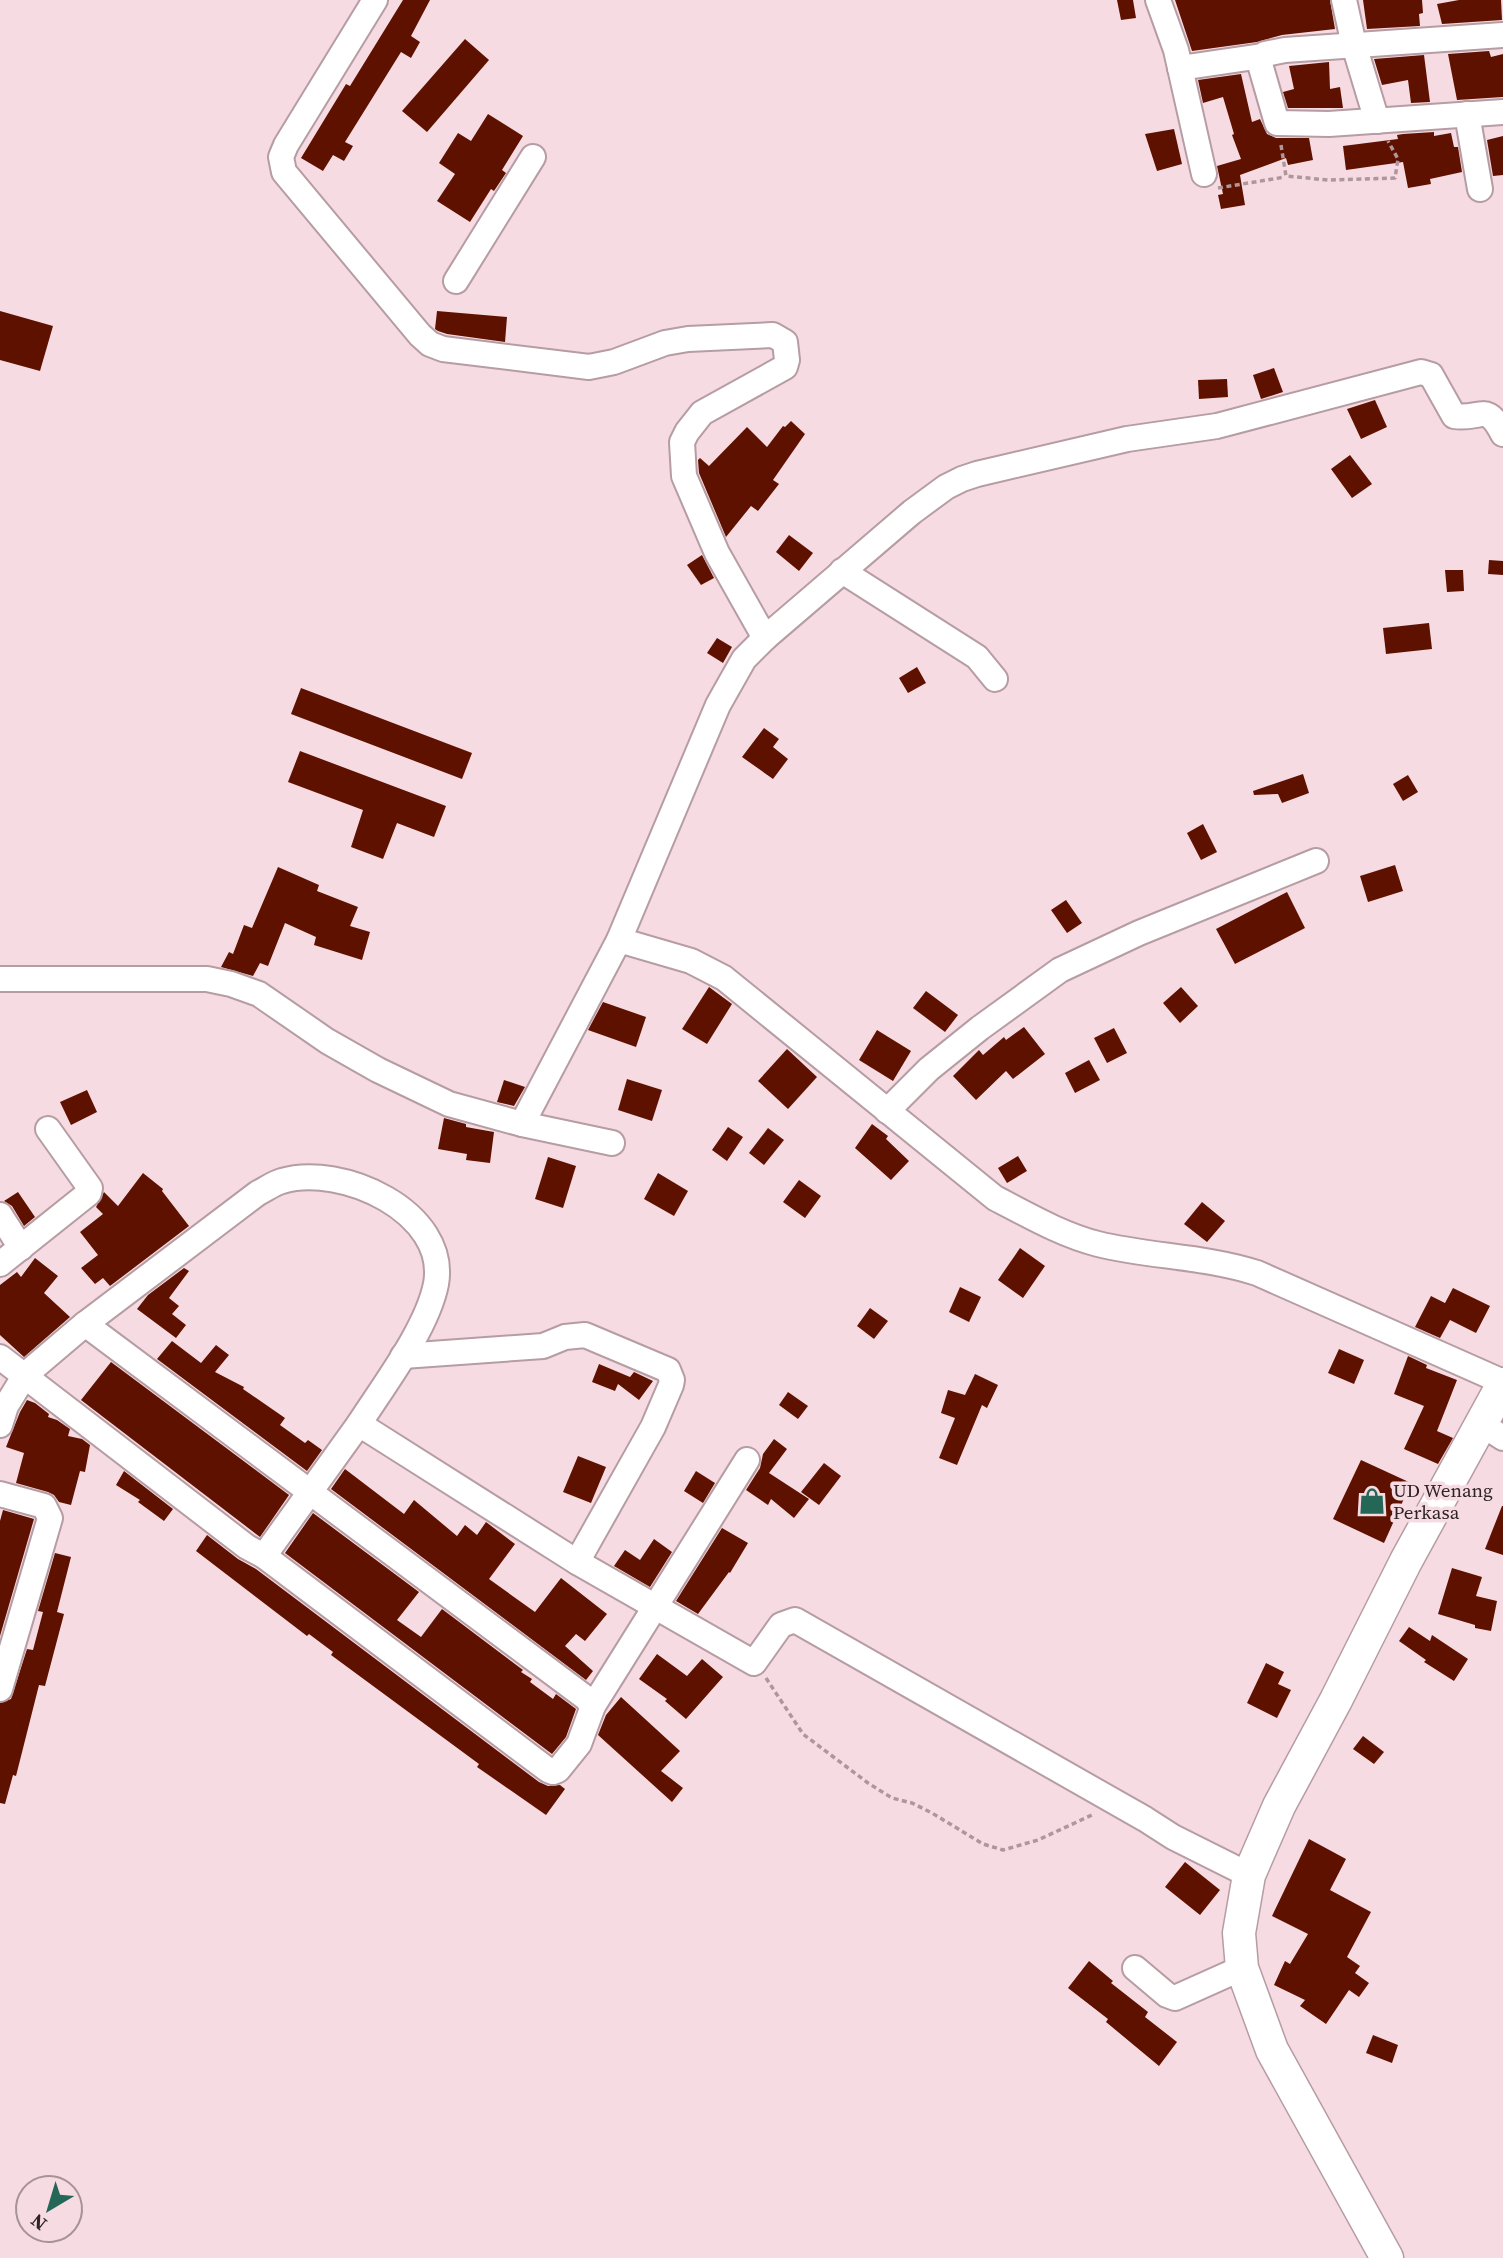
<svg xmlns="http://www.w3.org/2000/svg" width="1503" height="2258" font-family="'Source Serif 4',serif">
  <style>
    .building { fill: #5f1100 }
    .lines { fill: none; stroke-linecap: round; stroke-linejoin: round }
    .minor-casing { stroke: #b69ca3; stroke-width: 28 }
    .major-casing { stroke: #b69ca3; stroke-width: 35 }
    .path { stroke: #ad979d; stroke-width: 3.5; stroke-dasharray: 5 3.5; stroke-linecap: butt }
    .minor { stroke: #fff; stroke-width: 24 }
    .major { stroke: #fff; stroke-width: 32 }
    .labels { text-anchor: middle; stroke-width: 7; stroke-linejoin: round; paint-order: stroke }
    .poi-label { font-size: 19px; fill: #2e2426; stroke: #f7dbe3; text-anchor: start }
  </style>
  <rect width="100%" height="100%" fill="#f7dbe3"/>
  <g class="building">
    <polygon points="403,0 430,0 411,36 420,42 411,58 401,52 345,142 353,146 344,161 333,155 323,171 301,158 346,84 350,86"/>
    <polygon points="1117,0 1133,0 1136,18 1121,20"/>
    <polygon points="1175,0 1330,0 1335,29 1282,35 1257,42 1192,51"/>
    <polygon points="1363,0 1422,0 1423,13 1419,14 1420,26 1367,29"/>
    <polygon points="1459,0 1501,0 1502,20 1442,24 1437,4"/>
    <polygon points="465,39 489,60 427,132 402,111"/>
    <polygon points="1489,51 1491,57 1503,54 1503,97 1457,100 1448,54"/>
    <polygon points="1424,55 1430,102 1411,103 1408,80 1382,85 1374,59"/>
    <polygon points="1329,62 1330,89 1340,87 1343,108 1288,108 1283,92 1294,89 1289,66"/>
    <polygon points="1241,74 1252,122 1260,119 1267,134 1276,138 1309,138 1313,160 1288,165 1286,158 1240,175 1245,205 1221,209 1218,195 1223,194 1217,166 1241,159 1232,135 1234,134 1223,97 1203,103 1198,80"/>
    <polygon points="488,114 523,136 502,170 506,173 494,191 491,189 470,222 437,201 455,174 439,163 458,133 471,141"/>
    <polygon points="1174,129 1182,164 1157,171 1145,134"/>
    <polygon points="1434,132 1434,136 1451,133 1454,147 1458,147 1462,172 1430,179 1431,184 1408,188 1403,162 1346,170 1343,146 1398,139 1397,135 1403,134"/>
    <polygon points="1503,136 1503,175 1493,176 1487,140"/>
    <polygon points="0,311 53,326 40,371 0,360"/>
    <polygon points="437,311 507,317 505,342 447,334 438,331 435,329"/>
    <polygon points="1274,368 1283,392 1261,399 1253,375"/>
    <polygon points="1227,379 1228,397 1199,399 1198,380"/>
    <polygon points="1375,400 1387,427 1361,439 1347,409"/>
    <polygon points="791,421 805,434 773,480 779,484 758,511 751,506 726,537 699,473 698,460 700,458 709,466 747,427 767,447 783,426 785,427"/>
    <polygon points="1350,455 1372,484 1352,498 1331,469"/>
    <polygon points="789,535 813,553 799,571 776,552"/>
    <polygon points="702,555 714,578 701,585 687,565"/>
    <polygon points="1489,560 1503,561 1503,575 1488,574"/>
    <polygon points="1445,570 1463,570 1464,591 1447,592"/>
    <polygon points="1429,623 1432,649 1386,654 1383,628"/>
    <polygon points="717,638 732,647 723,663 707,653"/>
    <polygon points="917,667 926,683 908,693 899,678"/>
    <polygon points="301,688 472,753 462,779 291,714"/>
    <polygon points="764,728 779,739 773,747 788,759 773,779 742,757"/>
    <polygon points="300,751 446,806 434,837 397,823 383,859 351,847 363,810 288,782"/>
    <polygon points="1303,774 1309,793 1282,803 1278,794 1254,795 1253,791"/>
    <polygon points="1408,775 1418,792 1403,801 1393,784"/>
    <polygon points="1203,824 1217,852 1201,860 1187,833"/>
    <polygon points="1395,865 1403,891 1368,902 1360,876"/>
    <polygon points="278,867 319,885 317,891 358,907 350,926 370,932 362,960 314,945 316,937 285,923 268,966 260,963 253,976 221,967 229,952 233,954 244,925 252,928"/>
    <polygon points="1287,892 1305,928 1235,964 1216,929"/>
    <polygon points="1066,900 1082,923 1067,933 1051,910"/>
    <polygon points="709,987 732,1004 707,1044 682,1029"/>
    <polygon points="1181,987 1198,1006 1180,1023 1163,1003"/>
    <polygon points="926,991 958,1015 945,1032 913,1008"/>
    <polygon points="603,1002 646,1017 636,1047 588,1030"/>
    <polygon points="1024,1027 1045,1054 1013,1079 1006,1071 976,1100 953,1076 979,1050 983,1055 1004,1037 1006,1040"/>
    <polygon points="1114,1028 1127,1053 1107,1063 1094,1038"/>
    <polygon points="877,1030 911,1051 893,1081 859,1060"/>
    <polygon points="787,1049 817,1077 788,1109 758,1081"/>
    <polygon points="1089,1060 1100,1080 1075,1093 1065,1073"/>
    <polygon points="627,1079 662,1090 652,1121 618,1110"/>
    <polygon points="504,1080 525,1087 514,1106 497,1102"/>
    <polygon points="87,1090 97,1112 71,1125 60,1102"/>
    <polygon points="444,1118 466,1124 466,1127 494,1132 490,1163 466,1160 467,1154 438,1149"/>
    <polygon points="872,1124 888,1136 886,1139 909,1161 891,1180 855,1148"/>
    <polygon points="728,1127 743,1137 727,1161 712,1150"/>
    <polygon points="768,1128 784,1140 764,1165 749,1153"/>
    <polygon points="1018,1156 1027,1171 1007,1183 998,1168"/>
    <polygon points="548,1157 576,1166 563,1208 535,1199"/>
    <polygon points="143,1173 163,1189 162,1191 189,1226 110,1286 103,1278 95,1284 81,1268 98,1255 80,1232 103,1214 96,1207 104,1192 118,1206"/>
    <polygon points="658,1173 688,1191 674,1216 644,1199"/>
    <polygon points="799,1180 821,1196 805,1218 783,1202"/>
    <polygon points="18,1192 35,1217 24,1226 12,1206 4,1201"/>
    <polygon points="1202,1202 1225,1221 1207,1242 1184,1224"/>
    <polygon points="1020,1248 1045,1266 1023,1298 998,1280"/>
    <polygon points="35,1258 58,1276 44,1293 70,1317 24,1357 0,1335 0,1285 17,1272 21,1277"/>
    <polygon points="184,1268 189,1271 169,1298 179,1306 172,1314 186,1325 176,1338 137,1309 148,1295"/>
    <polygon points="960,1287 981,1297 969,1322 949,1312"/>
    <polygon points="1453,1288 1490,1306 1476,1333 1450,1320 1440,1338 1415,1327 1431,1296 1445,1303"/>
    <polygon points="870,1308 888,1321 874,1339 857,1326"/>
    <polygon points="172,1341 201,1363 216,1345 229,1355 215,1372 244,1387 243,1389 285,1418 280,1425 305,1443 308,1440 322,1450 307,1471 157,1359"/>
    <polygon points="1339,1349 1364,1360 1354,1384 1328,1373"/>
    <polygon points="1408,1356 1427,1365 1426,1368 1457,1380 1437,1431 1453,1438 1438,1464 1404,1449 1424,1406 1394,1394"/>
    <polygon points="111,1362 289,1495 260,1537 81,1400"/>
    <polygon points="599,1364 630,1377 634,1372 653,1381 639,1400 618,1384 615,1391 592,1382"/>
    <polygon points="975,1374 998,1385 987,1408 982,1405 957,1465 939,1458 955,1418 941,1413 948,1390 965,1395"/>
    <polygon points="788,1392 808,1406 798,1419 779,1405"/>
    <polygon points="27,1400 35,1403 49,1414 48,1417 57,1420 70,1429 68,1436 82,1439 90,1445 85,1472 80,1471 71,1505 59,1502 54,1495 48,1492 16,1483 24,1453 6,1447 20,1412"/>
    <polygon points="774,1439 787,1449 769,1473 809,1499 794,1518 771,1499 768,1505 746,1490 760,1468 763,1454"/>
    <polygon points="578,1456 606,1467 591,1503 563,1492"/>
    <polygon points="1361,1460 1411,1483 1384,1543 1333,1519"/>
    <polygon points="824,1463 841,1476 819,1505 801,1492"/>
    <polygon points="345,1469 404,1514 414,1500 457,1536 465,1525 477,1535 486,1522 515,1544 489,1579 535,1612 561,1578 607,1614 585,1641 576,1634 565,1646 593,1671 586,1680 331,1489"/>
    <polygon points="124,1471 173,1509 164,1521 138,1502 140,1500 116,1485"/>
    <polygon points="696,1471 715,1483 703,1503 684,1491"/>
    <polygon points="1502,1506 1503,1506 1503,1555 1485,1549"/>
    <polygon points="3,1510 34,1519 0,1636 0,1521"/>
    <polygon points="313,1513 419,1592 397,1620 421,1637 442,1609 523,1670 521,1672 532,1679 530,1682 553,1699 556,1694 576,1709 566,1737 552,1754 285,1553"/>
    <polygon points="722,1528 748,1543 730,1573 729,1572 698,1614 676,1601"/>
    <polygon points="207,1535 238,1559 256,1569 539,1782 548,1786 560,1785 565,1789 546,1815 477,1767 479,1764 331,1655 333,1652 309,1634 307,1636 196,1551"/>
    <polygon points="654,1539 672,1552 650,1587 614,1566 625,1550 640,1560"/>
    <polygon points="55,1553 71,1557 57,1612 64,1614 45,1686 39,1685 16,1776 13,1775 5,1804 0,1803 0,1703 11,1699 27,1649 33,1650 43,1612 38,1611"/>
    <polygon points="1452,1568 1482,1577 1476,1596 1497,1601 1491,1631 1475,1628 1475,1625 1438,1614"/>
    <polygon points="1409,1627 1430,1641 1432,1635 1468,1659 1454,1681 1424,1662 1426,1660 1399,1641"/>
    <polygon points="657,1654 687,1676 702,1659 723,1677 686,1719 665,1701 667,1699 639,1679"/>
    <polygon points="1266,1663 1284,1672 1278,1684 1291,1690 1277,1718 1247,1703"/>
    <polygon points="621,1697 680,1751 661,1771 683,1788 672,1802 598,1735 606,1715"/>
    <polygon points="1363,1736 1384,1752 1374,1764 1353,1749"/>
    <polygon points="1309,1839 1346,1859 1330,1890 1371,1912 1347,1957 1360,1966 1355,1973 1369,1983 1359,1997 1349,1990 1326,2024 1300,2006 1305,2000 1274,1985 1285,1961 1290,1964 1308,1934 1272,1916"/>
    <polygon points="1185,1862 1220,1890 1200,1915 1165,1887"/>
    <polygon points="1089,1961 1113,1981 1111,1983 1148,2012 1145,2017 1177,2042 1159,2066 1106,2022 1108,2019 1068,1988"/>
    <polygon points="1373,2035 1398,2045 1392,2063 1366,2053"/>
  </g>
  <g class="lines">
    <defs>
      <g id="minor">
        <polyline points="375,0 286,145 281,157 284,172 420,335 430,344 443,349 589,367 614,362 665,343 688,339 773,335 785,342 787,360 785,367 702,413 687,432 682,442 684,476 717,553 765,638"/>
        <polyline points="1158,0 1176,50 1204,174"/>
        <polyline points="1344,0 1354,45 1377,121"/>
        <polyline points="1503,35 1285,50 1265,54 1260,64 1277,123 1329,124 1503,112"/>
        <polyline points="1180,68 1262,56"/>
        <polyline points="1467,114 1480,189"/>
        <polyline points="456,281 533,157"/>
        <path d="M1503 434C1486 401 1482 420 1454 416L1431 375 1421 372 1217 426 1127 439 977 474 962 479 946 487 912 512 765 638 744 659 718 705 619 940 691 961 724 978 995 1198C1028 1215 1062 1235 1098 1244 1151 1257 1204 1256 1257 1273L1503 1382"/>
        <polyline points="842,571 977,657 995,679"/>
        <polyline points="0,979 207,979 231,984 259,994 327,1041 378,1070 449,1104 522,1124 612,1143"/>
        <polyline points="887,1111 929,1069 980,1028 1060,970 1139,933 1316,861"/>
        <polyline points="522,1124 619,940"/>
        <polyline points="0,1215 21,1248"/>
        <polyline points="0,1264 89,1193 90,1188 48,1129"/>
        <polyline points="403,1356 543,1346 565,1337 585,1335 668,1370 672,1380 671,1385 653,1427 577,1562"/>
        <polyline points="0,1357 247,1547 264,1556 548,1770 553,1772 558,1770 579,1744 593,1706 586,1698 85,1324"/>
        <polyline points="1480,1423 1503,1438"/>
        <path d="M0 1425 6 1406 25 1375 85 1324 258 1193C266 1189 274 1183 282 1181 341 1163 449 1212 436 1284 427 1329 384 1385 359 1424"/>
        <polyline points="0,1494 44,1506 50,1518 0,1689"/>
        <polyline points="264,1556 359,1424 577,1562 754,1663 781,1625 795,1620 1145,1819 1173,1837 1249,1875"/>
        <polyline points="593,1706 747,1460"/>
        <polyline points="1135,1968 1167,1995 1175,1998 1242,1968"/>
      </g>
      <polyline id="major" points="1387,2258 1272,2050 1242,1968 1239,1933 1249,1875 1279,1806 1336,1700 1406,1561 1503,1384"/>
    </defs>
    <use href="#minor" class="minor-casing"/>
    <use href="#major" class="major-casing"/>
    <g class="path">
      <polyline points="1281,145 1286,176 1328,180 1395,178 1398,159 1388,141"/>
      <polyline points="1218,188 1285,177"/>
      <polyline points="766,1678 803,1734 868,1783 892,1798 912,1803 932,1813 983,1844 1003,1850 1038,1840 1094,1814"/>
    </g>
    <use href="#minor" class="minor"/>
    <use href="#major" class="major"/>
  </g>
  <defs>
    <symbol id="shop-bare" viewBox="-9 -9 18 18"><path d="M-5-2.5h2.3a2.7 3.5 0 0 1 5.4 0H5L5.5 6h-11ZM-1.5-2.5h3a1.5 2.3 0 0 0-3 0Z" fill="#256757" stroke="#f7dbe3" stroke-width="2.5" paint-order="stroke"/></symbol>
  </defs>
  <g fill-rule="evenodd">
    <use href="#shop-bare" x="1353" y="1482" width="38" height="38"/>
  </g>
  <g class="labels">
    <g class="poi-label">
      <text x="1393" y="1497">UD Wenang<tspan x="1393" dy="22">Perkasa</tspan></text>
    </g>
  </g>
  <g transform="translate(49 2209) rotate(218)"><circle r="33" fill="#f7dbe3" stroke="#a79297" stroke-width="2"/>
  <path d="M0-5L12 26L0 18L-12 26Z" fill="#256757"/>
  <text y="-10" font-size="19" font-weight="bold" text-anchor="middle" fill="#2e2426">N</text>
  </g>
</svg>
